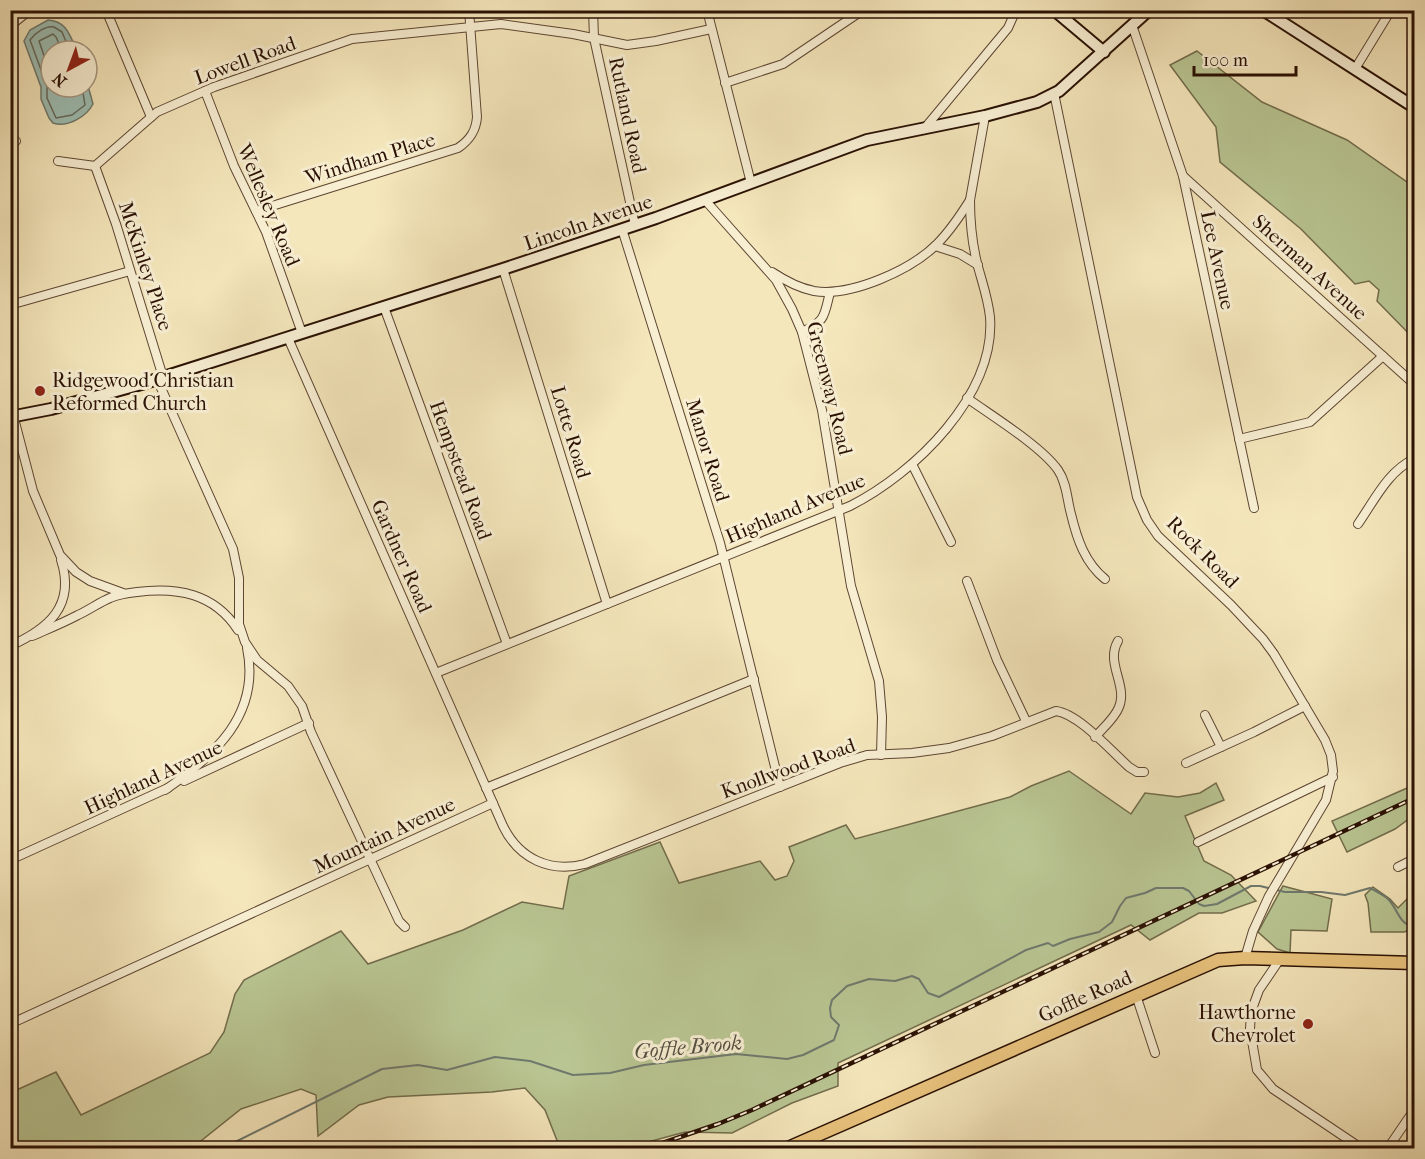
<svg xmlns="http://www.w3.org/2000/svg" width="1425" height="1159" font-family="'IM FELL French Canon',serif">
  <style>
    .green { fill: #b9c693; stroke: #726c4c; stroke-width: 1.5 }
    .water { fill: #9dbfb5; stroke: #6f796e; stroke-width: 1.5 }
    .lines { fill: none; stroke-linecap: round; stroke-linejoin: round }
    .shore { stroke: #64685c; stroke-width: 1.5 }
    .stream { stroke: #6f796e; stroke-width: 2 }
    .street-casing { stroke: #5d4632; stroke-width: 10 }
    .secondary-casing { stroke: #2a1104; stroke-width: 14 }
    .primary-casing { stroke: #2a1104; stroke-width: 15 }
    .street { stroke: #f8efd3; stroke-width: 8 }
    .secondary { stroke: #f8efd3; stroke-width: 10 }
    .primary { stroke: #eac47e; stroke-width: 12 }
    .rail-casing { stroke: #2a1104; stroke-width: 4.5 }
    .rail { stroke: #f8efd3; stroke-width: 2; stroke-dasharray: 7; stroke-linecap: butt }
    .poi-dot { fill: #8f2418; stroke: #f8efd3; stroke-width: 2 }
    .labels { text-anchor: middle; stroke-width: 6; stroke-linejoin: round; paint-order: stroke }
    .street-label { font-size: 20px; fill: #2a1104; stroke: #f8efd3 }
    .poi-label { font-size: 20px; fill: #2a1104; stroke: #f8efd3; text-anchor: start }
    .water-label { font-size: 21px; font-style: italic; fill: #524e42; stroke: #f8efd3 }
  </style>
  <rect width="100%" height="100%" fill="#f5e7bc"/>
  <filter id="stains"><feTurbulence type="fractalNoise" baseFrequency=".00333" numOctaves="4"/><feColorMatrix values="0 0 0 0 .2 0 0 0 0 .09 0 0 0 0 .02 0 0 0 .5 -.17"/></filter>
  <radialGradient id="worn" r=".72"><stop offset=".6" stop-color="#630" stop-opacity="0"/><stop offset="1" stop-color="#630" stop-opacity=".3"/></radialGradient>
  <g class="green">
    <polygon points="1197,51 1262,102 1347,140 1414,187 1414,339 1377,301 1379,290 1369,281 1355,284 1301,229 1220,162 1216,127 1170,65"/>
    <polygon points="1069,771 1131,814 1145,793 1178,797 1200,793 1216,783 1224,800 1185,816 1204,861 1231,875 1256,901 1222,913 1199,913 1150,940 1131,925 838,1063 838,1086 792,1103 732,1133 685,1132 626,1148 560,1148 545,1110 525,1088 492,1092 388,1097 359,1105 318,1136 316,1095 301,1089 241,1109 192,1148 11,1148 10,1093 56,1072 81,1115 210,1053 224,1032 235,994 244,980 341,931 368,964 463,930 522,902 563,909 569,876 660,842 679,883 760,861 775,880 787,876 794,861 789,847 846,825 855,839 1010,797 1031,786"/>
    <polygon points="1414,785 1414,815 1395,829 1347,852 1332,821"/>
    <polygon points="1283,886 1332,899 1327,931 1291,930 1290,953 1277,949 1258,932"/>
    <polygon points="1373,887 1390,899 1398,908 1414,892 1414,929 1404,932 1371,932 1368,903 1365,895"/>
  </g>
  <path class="water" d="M48 20C67 21 70 36 77 51H51V87H87V82L93 104C87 116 68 128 53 123L49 118 41 99V87L24 41 30 30Z"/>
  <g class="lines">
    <g class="shore">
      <path d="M70 51 62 32 54 27C46 25 35 33 30 40L47 86V98L56 118 72 115 85 105 82 87"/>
      <polyline points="51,76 39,41 53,34 56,37 62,51"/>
    </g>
    <path class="stream" d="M223 1148 382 1069 418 1065 447 1070 495 1057 530 1061 573 1075 610 1073 644 1065 736 1054 787 1059 803 1055 834 1040 839 1025 831 1017 830 1008 832 1000 847 986 869 979 895 981 912 976 919 979 928 993 939 997 1026 950 1048 943 1053 946 1070 939 1099 932 1112 922 1120 906 1126 898 1145 893 1156 888H1183L1189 891 1199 904 1204 906 1217 904 1251 886H1260L1285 892H1321L1345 895 1370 888C1376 891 1382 894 1387 898 1398 908 1398 924 1414 927"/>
    <defs>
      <g id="street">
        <polyline points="106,10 151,117"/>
        <polyline points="593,10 594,38 635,225"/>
        <polyline points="707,10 751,183"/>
        <polyline points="1132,25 1183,176 1254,508"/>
        <polyline points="10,26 30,10"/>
        <polyline points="1355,69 1391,10"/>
        <polyline points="725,83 783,64 863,10"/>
        <polyline points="205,91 234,166 266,232 302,333"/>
        <polyline points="1054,93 1137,497 1147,520 1158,536 1231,605 1263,639 1274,654 1325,740 1331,755 1333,771 1326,800 1269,896 1253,931 1245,958"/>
        <polyline points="924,129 1008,28 1016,10"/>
        <polyline points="10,142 16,141"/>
        <polyline points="58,161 95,166"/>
        <polyline points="95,166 157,112 214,87 352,39 501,24 573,34 627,45 656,41 711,29"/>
        <polyline points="95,166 116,224 163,377"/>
        <polyline points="1183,176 1414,384"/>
        <polyline points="705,200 776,280 792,309 802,332 822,410 851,586 879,681 882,717 881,755"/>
        <path d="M256 211 458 148C470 140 476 131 477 117L469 10"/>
        <polyline points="622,229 720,543 780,787"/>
        <polyline points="935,246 960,254 978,265"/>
        <polyline points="503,269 607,604"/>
        <path d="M772 272C784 280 799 288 814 291 851 297 911 270 937 244 950 231 960 216 970 200"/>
        <polyline points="10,305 130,271"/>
        <polyline points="384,307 507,644"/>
        <path d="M802 332C826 321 824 316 830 292"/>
        <path d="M288 338 503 826C519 859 550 873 585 864L840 763 867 755 912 753 949 748 992 736 1056 711C1079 714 1111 751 1129 767L1137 772H1144"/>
        <polyline points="157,379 233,549 239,578 239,624 245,642 257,660 288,686 302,706 311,732 399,921 405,927"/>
        <path d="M967 398C992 416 1041 446 1058 470 1067 483 1067 500 1071 514 1077 539 1085 563 1105 579"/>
        <polyline points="10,403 33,491 60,555 76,572 90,581 123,593"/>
        <polyline points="1239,439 1310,422 1383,356"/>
        <polyline points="912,464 951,542"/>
        <path d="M1358 524C1374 501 1388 471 1414 459"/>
        <polyline points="967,581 997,660 1026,721"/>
        <path d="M32 636C48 629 63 623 78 615 89 610 100 602 110 598 119 594 128 593 137 592 177 587 214 593 238 630"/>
        <path d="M10 646C48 629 76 606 61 560"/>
        <path d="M436 673 850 506C914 474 996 395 990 317 988 298 982 282 977 263 972 242 970 221 970 200L985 116"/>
        <polyline points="1205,715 1221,747"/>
        <path d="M1095 737C1103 728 1115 718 1119 707 1128 685 1105 663 1118 641"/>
        <polyline points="1186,763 1254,732 1305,706"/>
        <polyline points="184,781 309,723"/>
        <polyline points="486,788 754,679"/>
        <path d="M165 790C214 756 261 715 247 648"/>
        <polyline points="1198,842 1333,777"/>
        <polyline points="10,860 168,788"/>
        <polyline points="1398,867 1414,859"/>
        <polyline points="1280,959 1259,990 1251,1012 1250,1029 1257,1070 1273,1089 1361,1148"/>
        <polyline points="1136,995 1155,1053"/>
        <polyline points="10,1024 493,803"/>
        <polyline points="1388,1148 1414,1110"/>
      </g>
      <g id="secondary">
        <polyline points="1054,10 1104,52"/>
        <polyline points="1263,10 1414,107"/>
        <polyline points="10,417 51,409 145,383 503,269 656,218 867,140 985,116 1037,102 1059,91 1149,10"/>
      </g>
      <polyline id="primary" points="788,1148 1218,960 1245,958 1414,963"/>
    </defs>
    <use href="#street" class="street-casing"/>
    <use href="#secondary" class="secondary-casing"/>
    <use href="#primary" class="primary-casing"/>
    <use href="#street" class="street"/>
    <use href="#secondary" class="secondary"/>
    <use href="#primary" class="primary"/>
    <defs>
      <polyline id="rail" points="648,1148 718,1124 752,1110 1414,798"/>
    </defs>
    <use href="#rail" class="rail-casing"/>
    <use href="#rail" class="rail"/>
  </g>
  <g class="poi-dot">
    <circle cx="40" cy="391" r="6"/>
    <circle cx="1308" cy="1024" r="6"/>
  </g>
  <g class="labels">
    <g class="street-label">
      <text transform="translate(245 60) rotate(-20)" y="7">Lowell Road</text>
      <text transform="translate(628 115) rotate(78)" y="7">Rutland Road</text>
      <text transform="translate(370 158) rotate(-17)" y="7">Windham Place</text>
      <text transform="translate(269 205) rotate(67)" y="7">Wellesley Road</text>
      <text transform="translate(588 222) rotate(-19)" y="7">Lincoln Avenue</text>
      <text transform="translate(1218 260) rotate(78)" y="7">Lee Avenue</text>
      <text transform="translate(146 266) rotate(72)" y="7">McKinley Place</text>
      <text transform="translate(1310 267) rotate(42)" y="7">Sherman Avenue</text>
      <text transform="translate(830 388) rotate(76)" y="7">Greenway Road</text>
      <text transform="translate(571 432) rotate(73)" y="7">Lotte Road</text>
      <text transform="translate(708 450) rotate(73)" y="7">Manor Road</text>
      <text transform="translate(461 470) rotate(70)" y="7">Hempstead Road</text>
      <text transform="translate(795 508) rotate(-23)" y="7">Highland Avenue</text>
      <text transform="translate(1203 552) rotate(45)" y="7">Rock Road</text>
      <text transform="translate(402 556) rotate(66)" y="7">Gardner Road</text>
      <text transform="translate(788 768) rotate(-20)" y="7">Knollwood Road</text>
      <text transform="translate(153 777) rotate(-25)" y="7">Highland Avenue</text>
      <text transform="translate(384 835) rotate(-25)" y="7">Mountain Avenue</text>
      <text transform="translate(1085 996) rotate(-24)" y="7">Goffle Road</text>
    </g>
    <g class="poi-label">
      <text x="52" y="387">Ridgewood Christian<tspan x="52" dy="23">Reformed Church</tspan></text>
      <text x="1296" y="1019" text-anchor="end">Hawthorne<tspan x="1296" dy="23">Chevrolet</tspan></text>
    </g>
    <g class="water-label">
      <text transform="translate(688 1047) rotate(-5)" y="7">Goffle Brook</text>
    </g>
  </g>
  <rect width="1425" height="1159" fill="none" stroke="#f5e7bc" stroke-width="36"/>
  <rect x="12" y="12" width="1401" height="1135" fill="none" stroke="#2a1104" stroke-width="3"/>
  <rect x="18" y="18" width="1389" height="1123" fill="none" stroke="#2a1104" stroke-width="1.5"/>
  <g transform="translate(69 69) rotate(221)"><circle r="28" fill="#f8efd3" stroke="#a69680" stroke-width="1.5"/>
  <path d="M0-4.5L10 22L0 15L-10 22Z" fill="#8f2418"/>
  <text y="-9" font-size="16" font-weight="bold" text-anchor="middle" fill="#2a1104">N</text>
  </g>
  <path d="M1194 66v9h102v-9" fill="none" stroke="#2a1104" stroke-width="3"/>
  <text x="1203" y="66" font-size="18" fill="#2a1104" stroke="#f8efd3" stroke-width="4.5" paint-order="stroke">100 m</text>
  <rect width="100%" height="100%" filter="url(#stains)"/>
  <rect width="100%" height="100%" fill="url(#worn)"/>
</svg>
